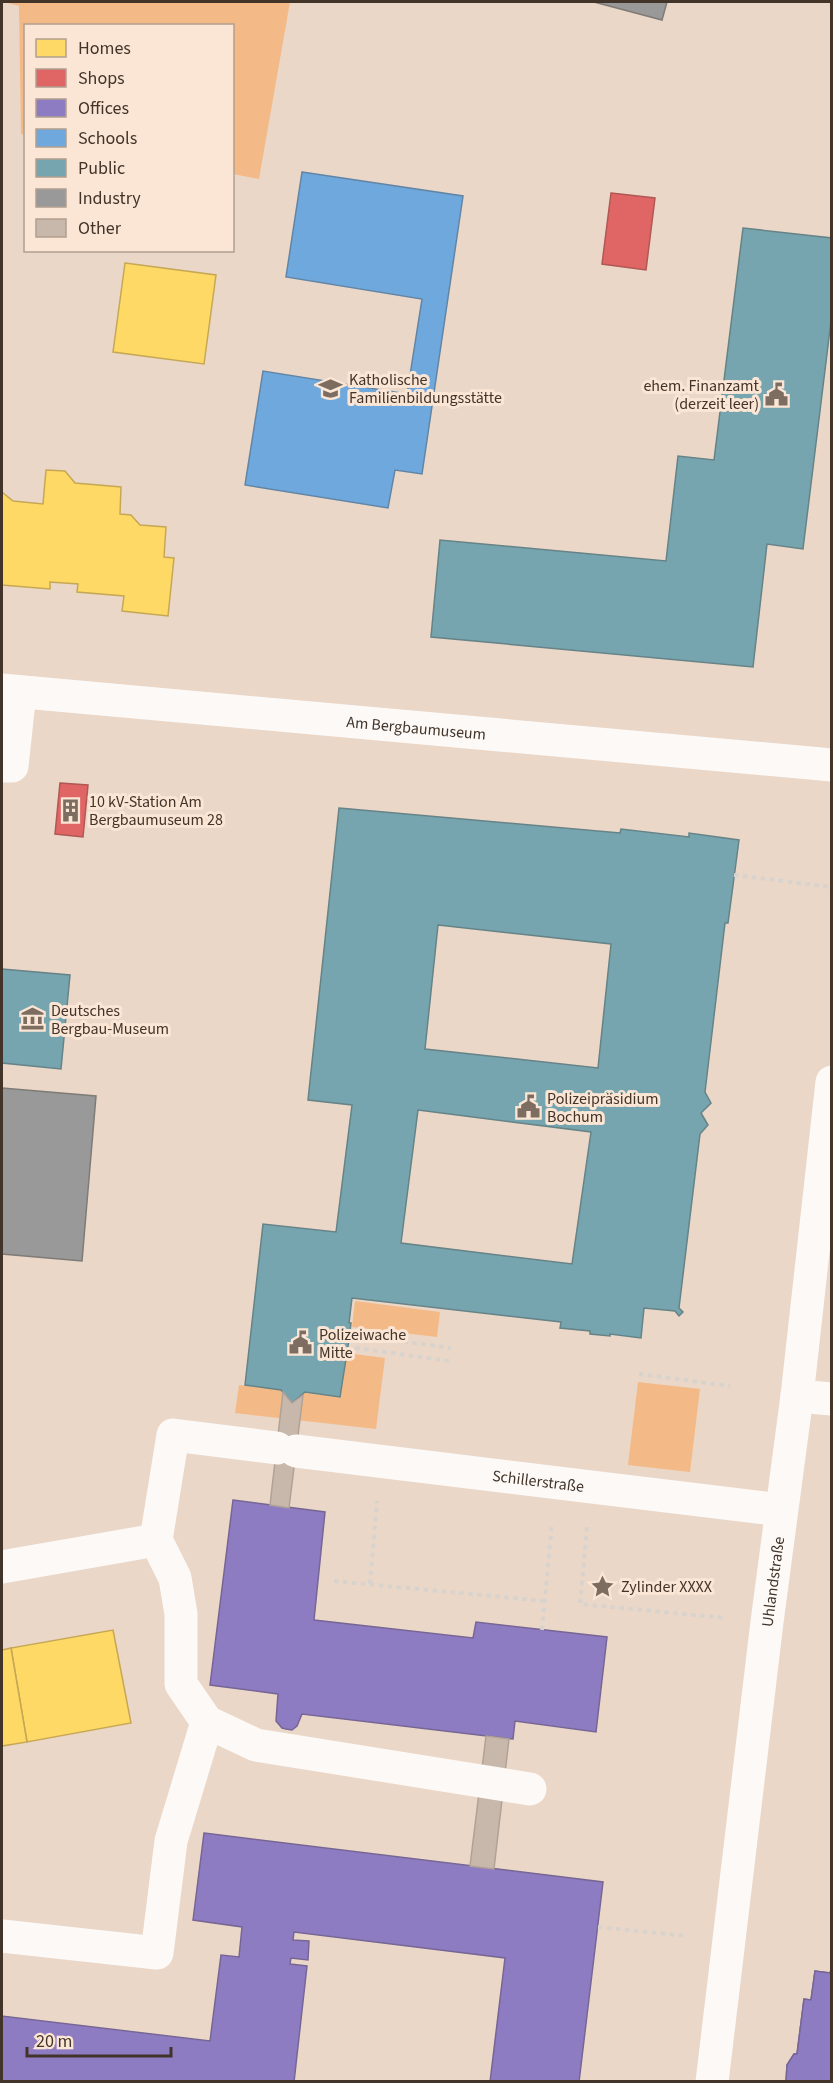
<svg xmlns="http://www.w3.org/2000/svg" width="833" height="2083" font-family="'Source Sans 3',sans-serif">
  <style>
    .green { fill: #f3ba87 }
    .homes { fill: #ffd966; stroke: #c6a854; stroke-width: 1.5 }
    .shops { fill: #e06666; stroke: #b15754; stroke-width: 1.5 }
    .offices { fill: #8e7cc3; stroke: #776695; stroke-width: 1.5 }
    .schools { fill: #6fa8dc; stroke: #6285a6; stroke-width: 1.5 }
    .public { fill: #76a5af; stroke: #668387; stroke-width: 1.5; fill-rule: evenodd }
    .industry { fill: #999; stroke: #7f7b77; stroke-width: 1.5 }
    .building { fill: #c7b8ab; stroke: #b1a297; stroke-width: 1.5 }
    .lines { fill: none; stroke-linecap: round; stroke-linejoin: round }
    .path { stroke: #d9d3ce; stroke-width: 4; stroke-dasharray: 4.5 4.5; stroke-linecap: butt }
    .minor { stroke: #fcf9f7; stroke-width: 33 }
    .labels { text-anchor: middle; stroke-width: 6; stroke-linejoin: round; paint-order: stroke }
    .poi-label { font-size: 16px; fill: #423429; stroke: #fbe6d5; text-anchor: start }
    .street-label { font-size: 16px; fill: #423429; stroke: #fbe6d5 }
  </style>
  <rect width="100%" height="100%" fill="#ead7c8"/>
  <g class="green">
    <polygon points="4,2 290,2 259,179 233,174 232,26 26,26 25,135 21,134 19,6"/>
    <polygon points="355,1301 440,1312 437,1337 352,1327"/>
    <polygon points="347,1353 385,1358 376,1429 235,1413 239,1385 340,1397"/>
    <polygon points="638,1382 700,1389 690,1472 628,1465"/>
  </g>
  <g class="homes">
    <polygon points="125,263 216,275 204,364 113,352"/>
    <polygon points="46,470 65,471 75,483 121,487 120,514 131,515 140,525 166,527 164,557 174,558 168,616 122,611 124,596 77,592 78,584 50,582 50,589 2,585 2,492 13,501 43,504"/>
    <polygon points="113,1630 131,1723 27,1742 11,1648"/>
    <polygon points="11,1648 27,1742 2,1746 2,1650"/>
  </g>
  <g class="shops">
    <polygon points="611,193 655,198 646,270 602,264"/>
    <polygon points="60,783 88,785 83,837 55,834"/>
  </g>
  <g class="offices">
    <polygon points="233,1500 325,1512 314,1620 473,1638 476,1622 607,1637 596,1732 515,1721 513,1739 302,1714 297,1726 292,1730 286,1729 282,1728 276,1721 278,1694 210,1685"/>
    <polygon points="204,1833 603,1882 579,2082 490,2082 505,1958 294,1932 293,1940 309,1941 308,1960 291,1958 290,1964 307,1966 294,2082 2,2082 2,2016 210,2041 221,1955 239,1957 242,1927 193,1920"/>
    <polygon points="832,1967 832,2082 786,2082 787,2065 794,2054 797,2054 804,1999 811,2000 815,1971 830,1973"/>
    <polygon points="832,1967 832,2082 786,2082 787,2065 794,2054 797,2054 804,1999 811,2000 815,1971 830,1973"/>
  </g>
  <polygon class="schools" points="302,172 463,196 422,474 395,470 388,508 245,485 263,371 407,394 422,299 286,277"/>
  <g class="public">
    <polygon points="743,228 832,238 832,313 803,549 767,544 753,667 431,637 440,540 666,561 678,456 714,460"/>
    <path d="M339 808 620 833 621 829 689 837V833L739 840 728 923H725L705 1092 711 1103 701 1113 708 1125 700 1134 679 1308 683 1312 679 1316 675 1311 644 1308 641 1338 610 1334V1336L590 1334V1331L560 1328 561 1322 352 1298 349 1323H351L349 1340 340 1397 305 1392 292 1403 281 1390 245 1385 263 1224 336 1232 352 1105 308 1100ZM438 925 611 944 598 1068 425 1049ZM418 1110 591 1132 572 1264 401 1243Z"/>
    <polygon points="2,969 70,975 61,1069 2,1063"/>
  </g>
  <g class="industry">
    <polygon points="594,2 667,2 662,20"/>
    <polygon points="2,1088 96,1096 82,1261 2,1254"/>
  </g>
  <g class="building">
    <polygon points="283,1392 292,1403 303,1395 289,1508 270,1505"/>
    <polygon points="486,1736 509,1739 494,1869 470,1866"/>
  </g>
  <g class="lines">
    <g class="path">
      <polyline points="734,875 832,887"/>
      <polyline points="349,1340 357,1341"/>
      <polyline points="449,1361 356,1348 358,1335 451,1348"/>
      <polyline points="639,1374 730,1386"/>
      <polyline points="587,1527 580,1604 725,1618"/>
      <polyline points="334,1581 544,1601"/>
      <polyline points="370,1584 377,1501"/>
      <polyline points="542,1630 552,1523"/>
      <polyline points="598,1927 687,1936"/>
    </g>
    <g class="minor">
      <path id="s1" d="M2 690 832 765"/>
      <polyline points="2,766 12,766 20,692"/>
      <polyline points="797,1396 832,1399"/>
      <path id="s2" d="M296 1451 781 1510"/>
      <polyline points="156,1540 175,1578 181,1614 181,1684 207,1722 256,1745 530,1789"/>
      <polyline points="156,1540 173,1435 277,1448"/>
      <polyline points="2,1567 156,1540"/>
      <polyline points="2,1936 157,1953 171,1841 207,1722"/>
      <path id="s3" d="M712 2082 767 1622 797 1396 832 1082"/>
    </g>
  </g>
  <defs>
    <symbol id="school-bare" viewBox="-9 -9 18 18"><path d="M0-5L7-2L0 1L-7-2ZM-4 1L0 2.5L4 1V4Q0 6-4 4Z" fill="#7d6d61" stroke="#fbe6d5" stroke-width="2.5" paint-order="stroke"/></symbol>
    <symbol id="civic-bare" viewBox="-9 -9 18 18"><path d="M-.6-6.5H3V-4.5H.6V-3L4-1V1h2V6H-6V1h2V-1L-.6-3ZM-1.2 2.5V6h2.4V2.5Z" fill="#7d6d61" stroke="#fbe6d5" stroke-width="2.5" paint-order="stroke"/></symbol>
    <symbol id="building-bare" viewBox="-9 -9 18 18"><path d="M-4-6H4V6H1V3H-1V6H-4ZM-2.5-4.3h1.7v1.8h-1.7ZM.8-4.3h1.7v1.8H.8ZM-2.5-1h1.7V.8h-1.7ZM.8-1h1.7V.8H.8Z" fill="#7d6d61" stroke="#fbe6d5" stroke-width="2.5" paint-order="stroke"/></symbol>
    <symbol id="museum-bare" viewBox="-9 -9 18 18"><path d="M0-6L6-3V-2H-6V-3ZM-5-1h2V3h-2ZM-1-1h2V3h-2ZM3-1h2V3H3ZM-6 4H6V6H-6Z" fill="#7d6d61" stroke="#fbe6d5" stroke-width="2.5" paint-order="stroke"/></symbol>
    <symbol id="sight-bare" viewBox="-9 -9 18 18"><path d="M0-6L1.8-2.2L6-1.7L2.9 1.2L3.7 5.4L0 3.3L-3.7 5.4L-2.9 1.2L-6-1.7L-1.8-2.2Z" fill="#7d6d61" stroke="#fbe6d5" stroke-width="2.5" paint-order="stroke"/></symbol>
  </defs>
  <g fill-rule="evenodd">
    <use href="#school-bare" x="314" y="372" width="33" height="33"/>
    <use href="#civic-bare" x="760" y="378" width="33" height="33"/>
    <use href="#building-bare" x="54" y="794" width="33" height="33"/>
    <use href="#museum-bare" x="16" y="1002" width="33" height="33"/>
    <use href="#civic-bare" x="512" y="1090" width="33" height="33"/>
    <use href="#civic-bare" x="284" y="1326" width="33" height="33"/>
    <use href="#sight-bare" x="586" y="1570" width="33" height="33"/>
  </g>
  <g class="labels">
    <g class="poi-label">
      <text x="349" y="385">Katholische<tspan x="349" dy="18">Familienbildungsstätte</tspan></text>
      <text x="759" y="391" text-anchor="end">ehem. Finanzamt<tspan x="759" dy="18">(derzeit leer)</tspan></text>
      <text x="89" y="807">10 kV-Station Am<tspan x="89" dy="18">Bergbaumuseum 28</tspan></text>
      <text x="51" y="1016">Deutsches<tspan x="51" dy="18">Bergbau-Museum</tspan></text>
      <text x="547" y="1104">Polizeipräsidium<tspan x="547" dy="18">Bochum</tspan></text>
      <text x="319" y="1340">Polizeiwache<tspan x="319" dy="18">Mitte</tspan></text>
      <text x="621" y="1592">Zylinder XXXX</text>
    </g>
    <g class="street-label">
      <text dy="6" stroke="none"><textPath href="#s1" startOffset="416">Am Bergbaumuseum</textPath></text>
      <text dy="6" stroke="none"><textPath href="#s2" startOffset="244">Schillerstraße</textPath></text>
      <text dy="6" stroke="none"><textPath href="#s3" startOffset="504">Uhlandstraße</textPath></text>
    </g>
  </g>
  <rect width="833" height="2083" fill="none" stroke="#423429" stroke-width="6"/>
  <rect x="24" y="24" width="210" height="228" fill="#fbe6d5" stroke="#b19f90" stroke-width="1.5"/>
  <rect x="36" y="39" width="30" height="18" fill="#ffd966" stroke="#b19f90" stroke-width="1.5"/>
  <text x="78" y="54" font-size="18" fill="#423429">Homes</text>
  <rect x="36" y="69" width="30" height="18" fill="#e06666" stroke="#b19f90" stroke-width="1.5"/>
  <text x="78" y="84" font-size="18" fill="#423429">Shops</text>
  <rect x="36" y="99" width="30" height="18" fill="#8e7cc3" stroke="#b19f90" stroke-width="1.5"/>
  <text x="78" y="114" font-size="18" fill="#423429">Offices</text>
  <rect x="36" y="129" width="30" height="18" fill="#6fa8dc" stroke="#b19f90" stroke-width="1.5"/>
  <text x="78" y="144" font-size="18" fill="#423429">Schools</text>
  <rect x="36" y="159" width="30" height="18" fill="#76a5af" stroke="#b19f90" stroke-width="1.5"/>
  <text x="78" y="174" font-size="18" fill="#423429">Public</text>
  <rect x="36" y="189" width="30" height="18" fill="#999999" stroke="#b19f90" stroke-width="1.5"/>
  <text x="78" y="204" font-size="18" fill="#423429">Industry</text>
  <rect x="36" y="219" width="30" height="18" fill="#c7b8ab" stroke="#b19f90" stroke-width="1.5"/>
  <text x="78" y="234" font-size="18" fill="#423429">Other</text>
  <path d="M27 2047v9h144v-9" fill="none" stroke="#423429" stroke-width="3"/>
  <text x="36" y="2047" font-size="18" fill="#423429" stroke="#fbe6d5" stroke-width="4.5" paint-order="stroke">20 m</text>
</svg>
